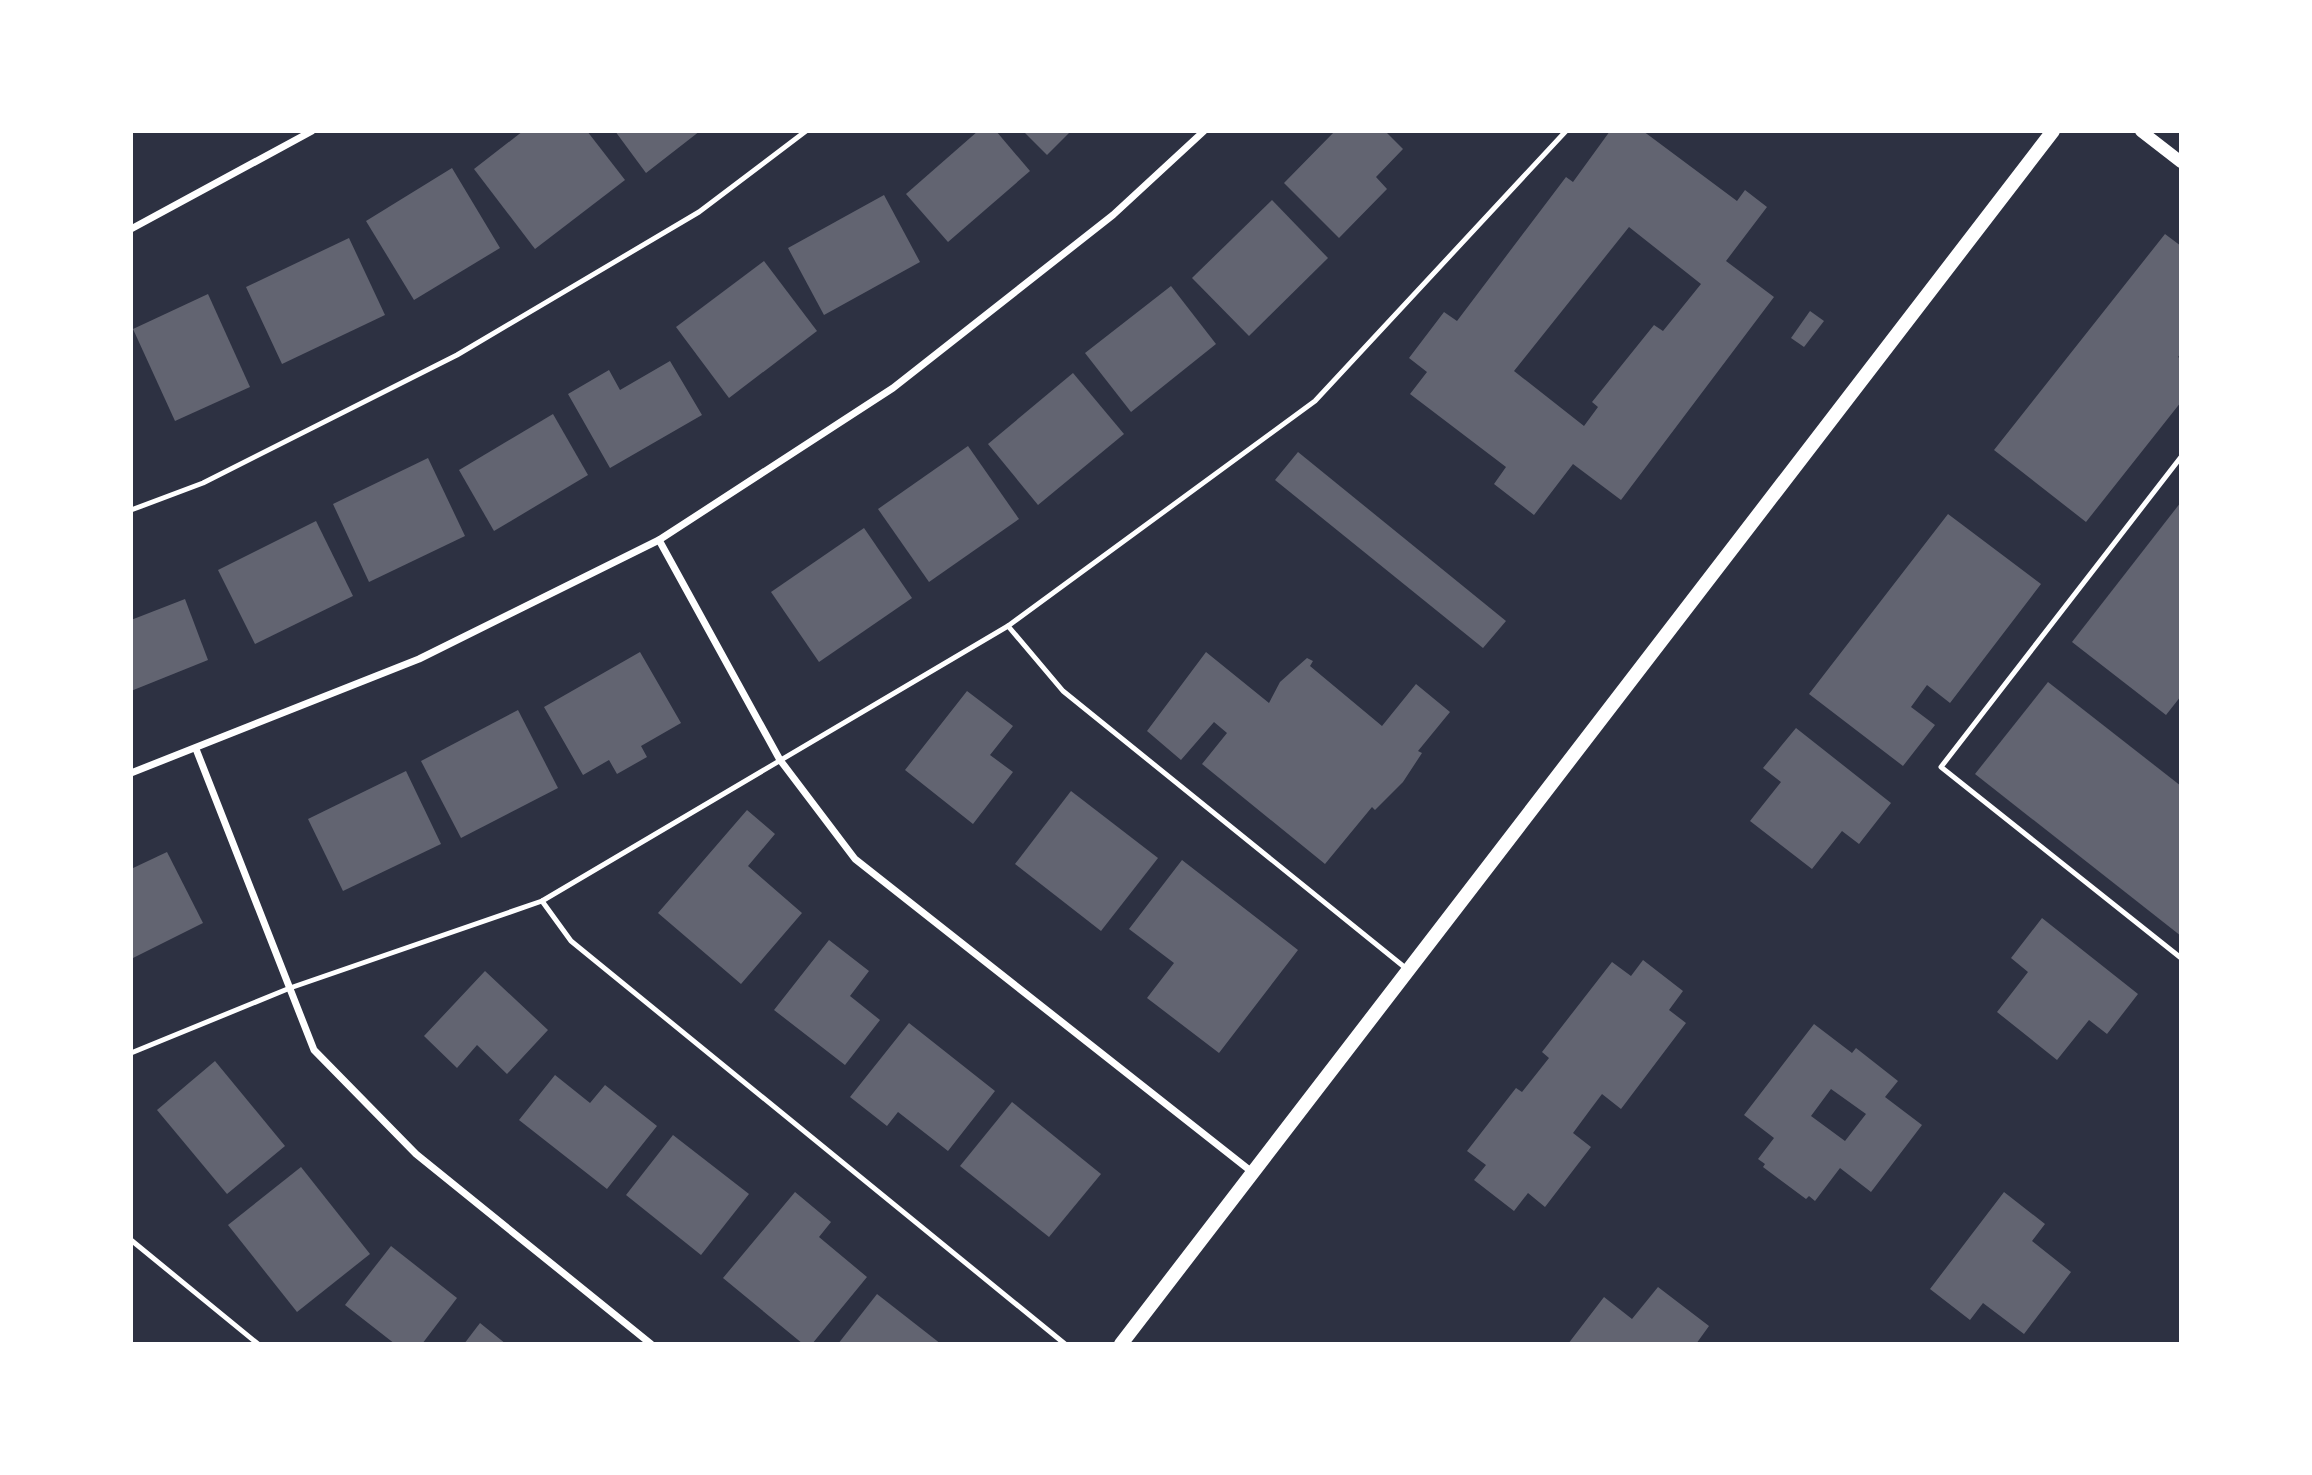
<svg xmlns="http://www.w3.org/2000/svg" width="2312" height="1475" font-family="Roboto,sans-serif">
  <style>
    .building { fill: #626471; fill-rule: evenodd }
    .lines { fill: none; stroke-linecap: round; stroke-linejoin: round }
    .service { stroke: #fff; stroke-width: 5 }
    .minor { stroke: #fff; stroke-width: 7 }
    .tertiary { stroke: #fff; stroke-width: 12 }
    .secondary { stroke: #fff; stroke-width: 14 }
  </style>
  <rect width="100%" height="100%" fill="#2d3142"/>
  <g class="building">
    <polygon points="523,131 587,131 625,180 535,249 474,169"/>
    <polygon points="615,131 700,131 646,173"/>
    <polygon points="978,131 996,131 1030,171 948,242 906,194"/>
    <polygon points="1023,131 1071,131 1047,155"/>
    <polygon points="1335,131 1385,131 1403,149 1376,177 1387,189 1339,238 1284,183"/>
    <path d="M1610 131H1643L1737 201 1745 190 1767 207 1726 261 1774 297 1621 500 1573 464 1534 515 1494 484 1506 467 1410 394 1427 372 1409 358 1444 312 1457 321 1566 177 1573 182ZM1629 227 1701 284 1663 331 1654 325 1592 402 1598 407 1584 426 1514 371Z"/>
    <polygon points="452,168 500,248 414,300 366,221"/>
    <polygon points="884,195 920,262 824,315 788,248"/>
    <polygon points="1272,200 1328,258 1249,336 1192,278"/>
    <polygon points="2165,234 2181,246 2181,353 2178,357 2181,359 2181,402 2086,522 1994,450"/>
    <polygon points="349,238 385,315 282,364 246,287"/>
    <polygon points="764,261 817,331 729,398 676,327"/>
    <polygon points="1171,286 1216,344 1131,412 1085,353"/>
    <polygon points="208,294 250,387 175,421 133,329"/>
    <polygon points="1810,311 1824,321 1804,347 1791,338"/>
    <polygon points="670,361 702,415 610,468 568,394 609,370 620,390"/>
    <polygon points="1073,373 1124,434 1038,505 988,444"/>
    <polygon points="553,414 588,475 494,531 459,470"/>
    <polygon points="968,446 1019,519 929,582 878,509"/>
    <polygon points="1298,452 1506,621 1483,648 1275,480"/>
    <polygon points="428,458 465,536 369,582 333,504"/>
    <polygon points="2181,502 2181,696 2166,715 2072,642"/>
    <polygon points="1948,514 2041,584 1950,703 1927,685 1911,707 1935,725 1903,766 1809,694"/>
    <polygon points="316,521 353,596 255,644 218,570"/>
    <polygon points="864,528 912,598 819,662 771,592"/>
    <polygon points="185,599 208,660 131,691 131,620"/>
    <polygon points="640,652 681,723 641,746 647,757 617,774 609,760 583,775 544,707"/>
    <polygon points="1206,652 1269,703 1280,682 1307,658 1313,661 1310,666 1382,726 1416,684 1450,712 1418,751 1422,753 1403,782 1375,810 1372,807 1325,864 1202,764 1227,733 1214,722 1181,760 1147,731"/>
    <polygon points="2048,682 2181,786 2181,936 1975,774"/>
    <polygon points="967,691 1013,726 990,755 1013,772 973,824 905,770"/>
    <polygon points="518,710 558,788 461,838 421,761"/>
    <polygon points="1796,728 1891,803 1859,844 1842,831 1812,869 1750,821 1781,782 1763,768"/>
    <polygon points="406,771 441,844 343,891 308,819"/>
    <polygon points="1071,791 1158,858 1101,931 1015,864"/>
    <polygon points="747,810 775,834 748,866 802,913 741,984 658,913"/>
    <polygon points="167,852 203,923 131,959 131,869"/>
    <polygon points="1182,860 1298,950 1219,1053 1147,998 1174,963 1129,929"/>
    <polygon points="2042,918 2138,994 2107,1034 2089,1020 2057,1060 1997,1012 2028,972 2011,958"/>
    <polygon points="829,940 869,971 850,996 880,1020 845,1065 774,1010"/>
    <polygon points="1643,960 1683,991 1669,1010 1686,1023 1621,1109 1602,1094 1590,1110 1573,1133 1591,1147 1545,1207 1528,1193 1514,1211 1474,1180 1486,1165 1467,1151 1516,1088 1522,1092 1549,1058 1542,1052 1612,962 1631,976"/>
    <polygon points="485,971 548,1030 507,1074 477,1045 457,1068 424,1036"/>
    <polygon points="909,1023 995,1091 948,1151 898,1112 887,1126 850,1097"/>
    <path d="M1814 1024 1852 1053 1856 1048 1898 1081 1885 1097 1922 1125 1871 1192 1840 1168 1815 1201 1809 1196 1806 1199 1763 1167 1765 1164 1758 1159 1774 1138 1744 1115ZM1831 1089 1866 1114 1845 1141 1811 1116Z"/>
    <polygon points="215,1061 285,1146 227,1194 157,1110"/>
    <polygon points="555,1075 590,1103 605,1085 657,1126 607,1189 519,1120"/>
    <polygon points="1012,1102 1101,1174 1049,1237 960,1166"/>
    <polygon points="673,1135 749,1194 701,1255 626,1195"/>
    <polygon points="301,1167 370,1254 297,1312 228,1225"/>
    <polygon points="795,1192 831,1222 819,1237 867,1277 812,1344 803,1344 723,1278"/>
    <polygon points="2004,1192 2045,1224 2032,1241 2071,1272 2024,1334 1983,1303 1970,1320 1930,1289"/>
    <polygon points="391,1246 457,1298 422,1344 395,1344 345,1305"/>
    <polygon points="1658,1287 1709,1326 1696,1344 1568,1344 1604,1297 1632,1319"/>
    <polygon points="877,1294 941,1344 838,1344"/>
    <polygon points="480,1323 506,1344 464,1344"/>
  </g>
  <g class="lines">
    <g class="service">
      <polyline points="2181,457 1941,767 2181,958"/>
      <polyline points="131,510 203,483 457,355 699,212 806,131"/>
      <polyline points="1008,626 1063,691 1408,970"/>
      <polyline points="542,901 571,941 1065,1344"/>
      <polyline points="131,1053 290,988 542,901 1008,626 1315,401 1566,131"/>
      <polyline points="131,1240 258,1344"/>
    </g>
    <g class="minor">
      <polyline points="131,229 312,131"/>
      <polyline points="659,540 780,760 855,859 1252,1172"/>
      <polyline points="196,749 314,1050 416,1154 651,1344"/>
      <polyline points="131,773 419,659 659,540 893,388 1113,215 1204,131"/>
    </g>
    <polyline class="tertiary" points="2141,131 2181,162"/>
    <polyline class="secondary" points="1121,1344 2053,131"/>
  </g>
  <rect width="2312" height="1475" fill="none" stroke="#ffffff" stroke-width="266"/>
</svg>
